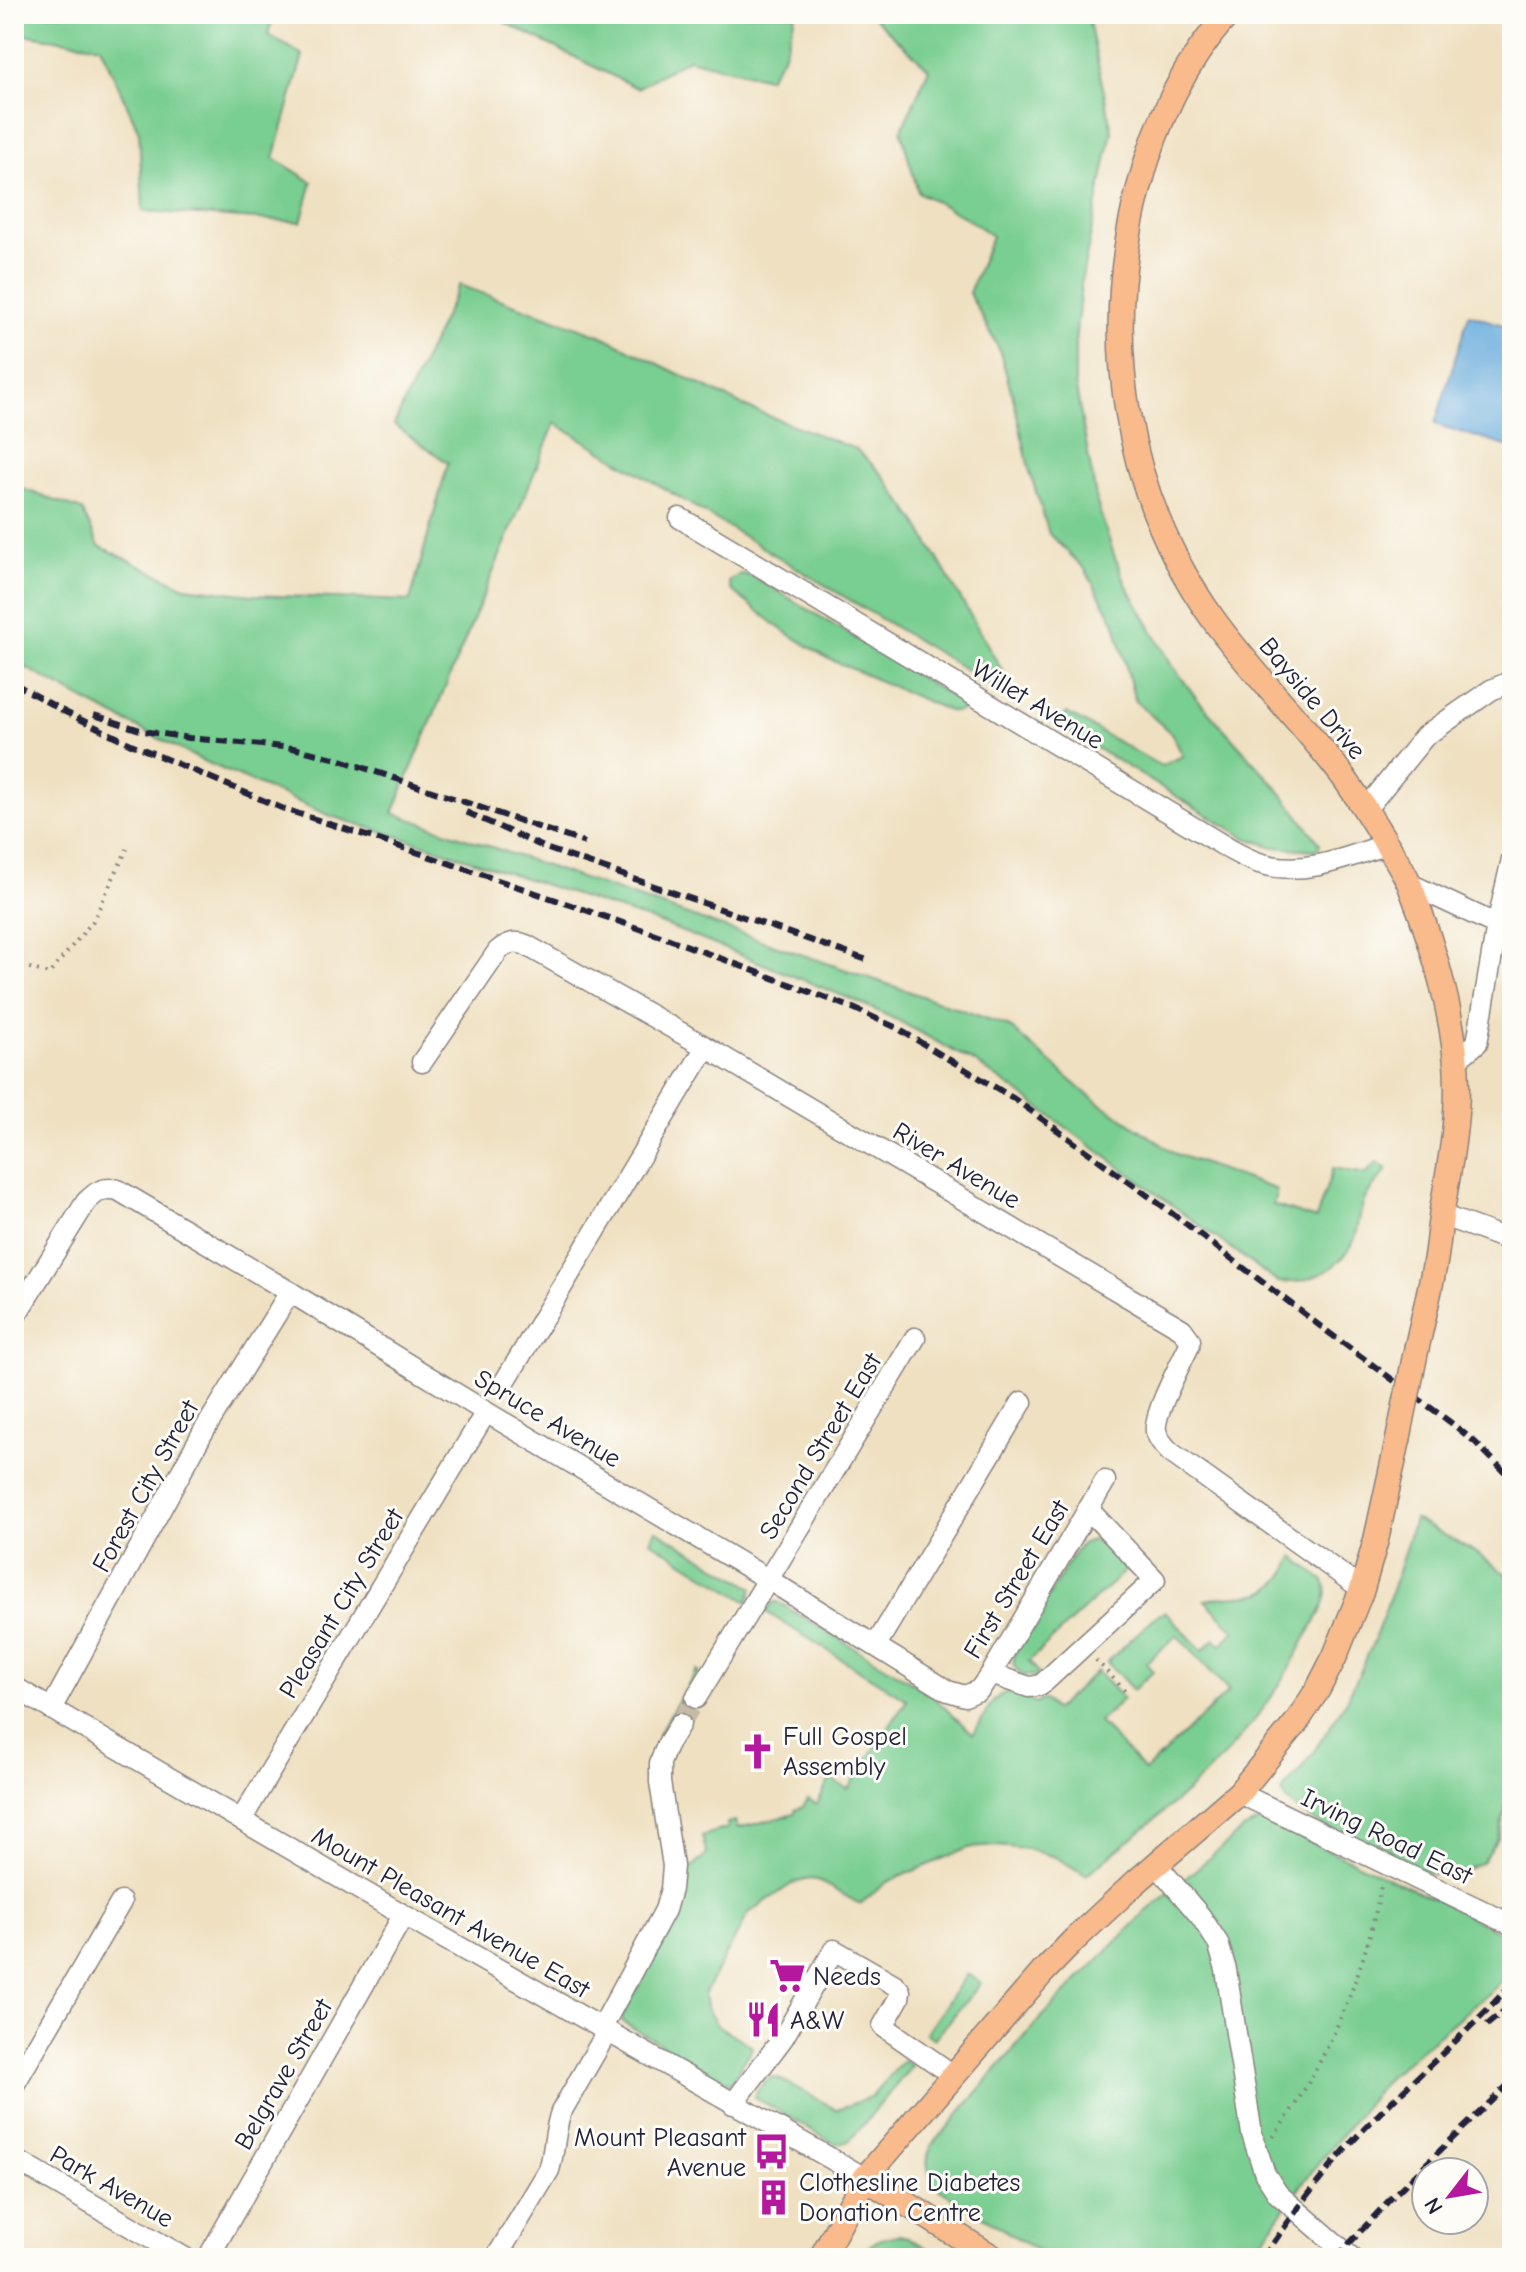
<svg xmlns="http://www.w3.org/2000/svg" width="1526" height="2272" font-family="'Comic Neue',sans-serif">
  <style>
    .green { fill: #79ce91; stroke: #4e7866; stroke-width: 2 }
    .water { fill: #67acdd; stroke: #44678c; stroke-width: 2 }
    .lines { fill: none; stroke-linecap: round; stroke-linejoin: round }
    .minor-tunnel { stroke: #c6baa6; stroke-width: 20; stroke-dasharray: 20 10; stroke-linecap: butt }
    .minor-casing { stroke: #88817e; stroke-width: 23 }
    .major-casing { stroke: #88817e; stroke-width: 27 }
    .path { stroke: #88817e; stroke-width: 4; stroke-dasharray: 2 6; stroke-linecap: butt }
    .minor { stroke: #fff; stroke-width: 20 }
    .major { stroke: #fabb8c; stroke-width: 24 }
    .rail { stroke: #22223b; stroke-width: 6; stroke-dasharray: 12 6; stroke-linecap: butt }
    .major-bridge-casing { stroke: #88817e; stroke-width: 27; stroke-linecap: butt }
    .major-bridge { stroke: #fabb8c; stroke-width: 24 }
    .labels { text-anchor: middle; stroke-width: 6; stroke-linejoin: round; paint-order: stroke }
    .street-label { font-size: 26px; fill: #22223b; stroke: #fdfcf7 }
    .poi-label { font-size: 26px; fill: #22223b; stroke: #fdfcf7; text-anchor: start }
  </style>
  <rect width="100%" height="100%" fill="#fdfcf7"/>
  <filter id="ink" filterUnits="userSpaceOnUse"><feTurbulence type="fractalNoise" baseFrequency=".0125" numOctaves="2"/><feDisplacementMap in="SourceGraphic" scale="16" xChannelSelector="R" yChannelSelector="G"/><feConvolveMatrix kernelMatrix="1 2 1 2 8 2 1 2 1" color-interpolation-filters="sRGB"/></filter>
  <filter id="wash" filterUnits="userSpaceOnUse"><feTurbulence type="fractalNoise" baseFrequency=".006" numOctaves="4" result="noise"/><feDisplacementMap in="SourceGraphic" scale="32" xChannelSelector="R" yChannelSelector="G"/><feGaussianBlur stdDeviation="1.8" result="paint"/><feColorMatrix in="noise" values="0 0 0 0 0 0 0 0 0 0 0 0 0 0 0 0 0 1.4 0 .05"/><feComposite in="paint" operator="in"/></filter>
  <g filter="url(#wash)">
    <rect width="100%" height="100%" fill="#efe0c1"/>
    <g class="green">
      <polygon points="16,14 274,14 268,35 303,55 274,158 312,182 301,222 143,211 139,131 100,46 23,34"/>
      <polygon points="488,14 796,14 783,56 768,78 688,59 637,88"/>
      <polygon points="870,14 1079,14 1088,16 1112,131 1082,277 1075,343 1075,383 1097,503 1114,555 1126,584 1172,665 1198,700 1279,790 1315,837 1320,844 1319,848 1314,850 1274,847 1246,838 1058,725 1067,713 1161,766 1183,756 1172,734 1135,701 1115,623 1085,569 1049,534 1030,472 1014,401 999,349 969,293 992,236 965,217 918,192 901,131 929,69"/>
      <path d="M459 285 600 335 748 408 856 449 882 474 917 523 1002 670 1008 695 555 423 393 813 1008 1026 1088 1095 1176 1154 1277 1190 1273 1205 1316 1219 1333 1168 1366 1174 1377 1162 1387 1169C1381 1180 1370 1188 1365 1199 1360 1210 1359 1223 1356 1235 1345 1268 1309 1285 1277 1282L1018 1092 974 1062 899 1021 856 1001 665 925 429 846 331 816 201 760 86 701 14 661V486L82 510 99 546 185 587 252 595 410 601 448 463 394 425Z"/>
      <polygon points="741,574 753,576 959,701 963,704 962,710 957,712 949,711 827,658 781,629 731,590 729,581"/>
      <path d="M1414 1519 1474 1551 1512 1578V1783L1498 1838 1482 1862 1458 1874 1438 1875 1422 1871C1393 1858 1290 1820 1282 1792 1288 1783 1295 1776 1302 1768 1315 1750 1328 1730 1340 1711 1374 1652 1395 1584 1414 1519Z"/>
      <polygon points="656,1530 753,1588 748,1602 650,1541"/>
      <polygon points="1092,1540 1102,1544 1126,1570 1029,1661 1038,1672 1036,1676 1021,1675 1013,1665 1015,1652 1076,1550 1083,1543"/>
      <path d="M1294 1557 1324 1581C1333 1597 1317 1618 1309 1632 1296 1657 1282 1683 1265 1706 1217 1773 1150 1824 1086 1875L1055 1857 1027 1849 997 1846 968 1848 887 1882 860 1904 817 1880 810 1879 793 1883 749 1913 704 1994 707 2010 717 2025 753 2047 730 2084 623 2022 622 2016 673 1924 679 1909 682 1875 707 1855 702 1836 728 1828 727 1823 735 1821 738 1828 795 1814V1810L803 1807 808 1799 817 1804 830 1779 848 1789 907 1700 766 1612 772 1603 778 1602 928 1692 973 1734C994 1704 995 1677 1036 1704L1041 1700H1045L1055 1710 1097 1671 1123 1699 1099 1722 1145 1771 1229 1691 1177 1635 1146 1663 1153 1672 1133 1690 1107 1662 1156 1616 1164 1612 1168 1614 1202 1651 1215 1639 1221 1645 1235 1631 1205 1600C1250 1590 1270 1608 1294 1557Z"/>
      <polygon points="697,1670 699,1672 699,1681 691,1695 686,1693 671,1718 675,1721 669,1731 661,1736 658,1735"/>
      <path d="M1260 1821 1270 1823 1458 1910 1512 1940V1970L1497 1986 1389 2076 1301 2185 1250 2258H1049L940 2190C927 2177 924 2163 931 2147L1039 2020 1145 1913 1243 1829Z"/>
      <polygon points="967,1974 981,1983 934,2039 926,2033"/>
      <path d="M904 2060 912 2066 853 2137C847 2143 843 2144 834 2143L754 2097 763 2083 772 2077 780 2079 837 2110 872 2096Z"/>
      <path d="M899 2235 908 2237 943 2258H860C869 2242 882 2237 899 2235Z"/>
    </g>
    <polygon class="water" points="1469,314 1512,328 1512,448 1435,424"/>
  </g>
  <g filter="url(#ink)">
    <g class="lines">
      <polyline class="minor-tunnel" points="680,1724 696,1698"/>
      <defs>
        <g id="minor">
          <path d="M680 518 1231 850C1240 855 1250 860 1259 863 1302 877 1346 858 1387 844"/>
          <polyline points="1366,809 1425,736 1491,690 1512,681"/>
          <polyline points="1410,884 1497,925"/>
          <polyline points="1455,1061 1477,1043 1497,925 1512,859"/>
          <path d="M422 1062 498 951C507 943 515 940 526 945L706 1047 1182 1329 1190 1340 1189 1346C1181 1363 1153 1415 1156 1431 1158 1439 1164 1446 1170 1452L1362 1589"/>
          <polyline points="1441,1215 1512,1241"/>
          <path d="M14 1318 86 1202C97 1191 103 1187 118 1190L290 1292 486 1412 769 1580 948 1691 965 1696 979 1690 991 1674 1105 1481"/>
          <polyline points="504,1383 706,1047"/>
          <polyline points="876,1645 1022,1402"/>
          <polyline points="991,1674 1029,1687 1041,1685 1155,1580 1088,1509"/>
          <polyline points="14,1687 412,1920 865,2178"/>
          <polyline points="696,1698 915,1338"/>
          <polyline points="51,1709 202,1434 290,1292"/>
          <polyline points="1239,1793 1512,1925"/>
          <polyline points="241,1820 486,1412"/>
          <polyline points="1157,1865 1201,1917 1218,1943 1226,1970 1252,2134 1265,2174 1278,2194 1352,2258"/>
          <polyline points="601,2029 665,1910 671,1889 673,1866 660,1782 660,1763 667,1745 680,1724"/>
          <polyline points="14,2085 121,1902"/>
          <polyline points="733,2104 783,2038 834,1950 895,1985 900,1991 899,1998 883,2026 953,2075"/>
          <polyline points="14,2159 185,2258"/>
          <polyline points="208,2258 403,1916"/>
          <path d="M496 2258 549 2170C555 2151 554 2131 561 2112L607 2032"/>
        </g>
        <g id="major">
          <path d="M1228 14C1184 63 1155 125 1139 188 1100 336 1123 493 1213 619 1251 672 1299 719 1339 771 1355 792 1369 815 1383 838 1392 854 1405 871 1411 888 1434 947 1457 1024 1457 1087 1457 1128 1449 1169 1442 1210 1439 1229 1438 1248 1434 1268 1429 1294 1423 1320 1417 1346"/>
          <polyline points="865,2178 994,2258"/>
          <polyline points="821,2258 865,2178 1043,1972 1075,1939 1136,1882 1239,1793 1296,1723 1318,1689 1335,1656 1362,1589 1376,1540 1398,1440"/>
        </g>
      </defs>
      <use href="#minor" class="minor-casing"/>
      <use href="#major" class="major-casing"/>
      <g class="path">
        <polyline points="14,963 49,974 93,921 127,849"/>
        <polyline points="1096,1660 1128,1694"/>
        <path d="M1273 2137C1328 2062 1365 1973 1382 1882"/>
      </g>
      <use href="#minor" class="minor"/>
      <use href="#major" class="major"/>
      <g class="rail">
        <polyline points="14,683 61,710 131,744 284,809 428,856 661,936 853,1008 895,1027 1013,1098 1165,1208 1328,1332 1450,1422 1475,1442 1512,1479"/>
        <polyline points="94,715 143,731 189,738 293,748 338,759 585,843"/>
        <polyline points="466,812 548,849 867,960"/>
        <polyline points="1487,2025 1512,2004"/>
        <path d="M1263 2258C1296 2210 1330 2163 1371 2122 1417 2075 1468 2033 1512 1983"/>
        <polyline points="1336,2258 1393,2196 1512,2081"/>
      </g>
      <defs>
        <polyline id="major-bridge" points="1398,1440 1417,1346"/>
      </defs>
      <use href="#major-bridge" class="major-bridge-casing"/>
      <use href="#major-bridge" class="major-bridge"/>
    </g>
  </g>
  <defs>
    <symbol id="church-bare" viewBox="-9 -9 18 18"><path d="M-1.2-6h2.4v3.5h3.3v2.4h-3.3V6h-2.4V-.1h-3.3v-2.4h3.3Z" fill="#b5179e" stroke="#fdfcf7" stroke-width="2.5" paint-order="stroke"/></symbol>
    <symbol id="supermarket-bare" viewBox="-9 -9 18 18"><path d="M-6-5.5h2.5l.6 2H6L4.5 2H-2.5L-4.4-4H-6ZM-1.5 3.2a1.3 1.3 0 1 0 .1 0ZM3 3.2a1.3 1.3 0 1 0 .1 0Z" fill="#b5179e" stroke="#fdfcf7" stroke-width="2.5" paint-order="stroke"/></symbol>
    <symbol id="restaurant-bare" viewBox="-9 -9 18 18"><path d="M-5-6h1v4h1v-4h1v4h1v-4h1v5L-1.5 .5V6h-2V.5L-5-1ZM5-6V6H3V1.5H1.5Q1.5-4 5-6Z" fill="#b5179e" stroke="#fdfcf7" stroke-width="2.5" paint-order="stroke"/></symbol>
    <symbol id="bus-bare" viewBox="-9 -9 18 18"><path d="M-5-6H5V4H4V6H2V4H-2V6H-4V4H-5ZM-3.5-4V0h7V-4ZM-3.5 1.2v1.5H-2V1.2ZM2 1.2v1.5H3.5V1.2Z" fill="#b5179e" stroke="#fdfcf7" stroke-width="2.5" paint-order="stroke"/></symbol>
    <symbol id="building-bare" viewBox="-9 -9 18 18"><path d="M-4-6H4V6H1V3H-1V6H-4ZM-2.5-4.3h1.7v1.8h-1.7ZM.8-4.3h1.7v1.8H.8ZM-2.5-1h1.7V.8h-1.7ZM.8-1h1.7V.8H.8Z" fill="#b5179e" stroke="#fdfcf7" stroke-width="2.5" paint-order="stroke"/></symbol>
  </defs>
  <g fill-rule="evenodd">
    <use href="#church-bare" x="732" y="1726" width="51" height="51"/>
    <use href="#supermarket-bare" x="762" y="1950" width="51" height="51"/>
    <use href="#restaurant-bare" x="738" y="1994" width="51" height="51"/>
    <use href="#bus-bare" x="746" y="2126" width="51" height="51"/>
    <use href="#building-bare" x="748" y="2172" width="51" height="51"/>
  </g>
  <g class="labels">
    <g class="street-label">
      <text transform="translate(1313 698) rotate(50)" y="9">Bayside Drive</text>
      <text transform="translate(1038 704) rotate(31)" y="9">Willet Avenue</text>
      <text transform="translate(957 1165) rotate(31)" y="9">River Avenue</text>
      <text transform="translate(548 1418) rotate(31)" y="9">Spruce Avenue</text>
      <text transform="translate(820 1446) rotate(-59)" y="9">Second Street East</text>
      <text transform="translate(145 1486) rotate(-61)" y="9">Forest City Street</text>
      <text transform="translate(1016 1579) rotate(-59)" y="9">First Street East</text>
      <text transform="translate(341 1603) rotate(-59)" y="9">Pleasant City Street</text>
      <text transform="translate(1387 1836) rotate(26)" y="9">Irving Road East</text>
      <text transform="translate(451 1912) rotate(30)" y="9">Mount Pleasant Avenue East</text>
      <text transform="translate(283 2074) rotate(-60)" y="9">Belgrave Street</text>
      <text transform="translate(112 2186) rotate(30)" y="9">Park Avenue</text>
    </g>
    <g class="poi-label">
      <text x="783" y="1745">Full Gospel<tspan x="783" dy="30">Assembly</tspan></text>
      <text x="813" y="1985">Needs</text>
      <text x="790" y="2029">A&amp;W</text>
      <text x="746" y="2146" text-anchor="end">Mount Pleasant<tspan x="746" dy="30">Avenue</tspan></text>
      <text x="799" y="2191">Clothesline Diabetes<tspan x="799" dy="30">Donation Centre</tspan></text>
    </g>
  </g>
  <rect width="1526" height="2272" fill="none" stroke="#fdfcf7" stroke-width="48"/>
  <g transform="translate(1450 2196) rotate(239)"><circle r="38" fill="#fdfcf7" stroke="#a5a5ac" stroke-width="2"/>
  <path d="M0-6L14 30L0 20L-14 30Z" fill="#b5179e"/>
  <text y="-12" font-size="22" font-weight="bold" text-anchor="middle" fill="#22223b">N</text>
  </g>
</svg>
